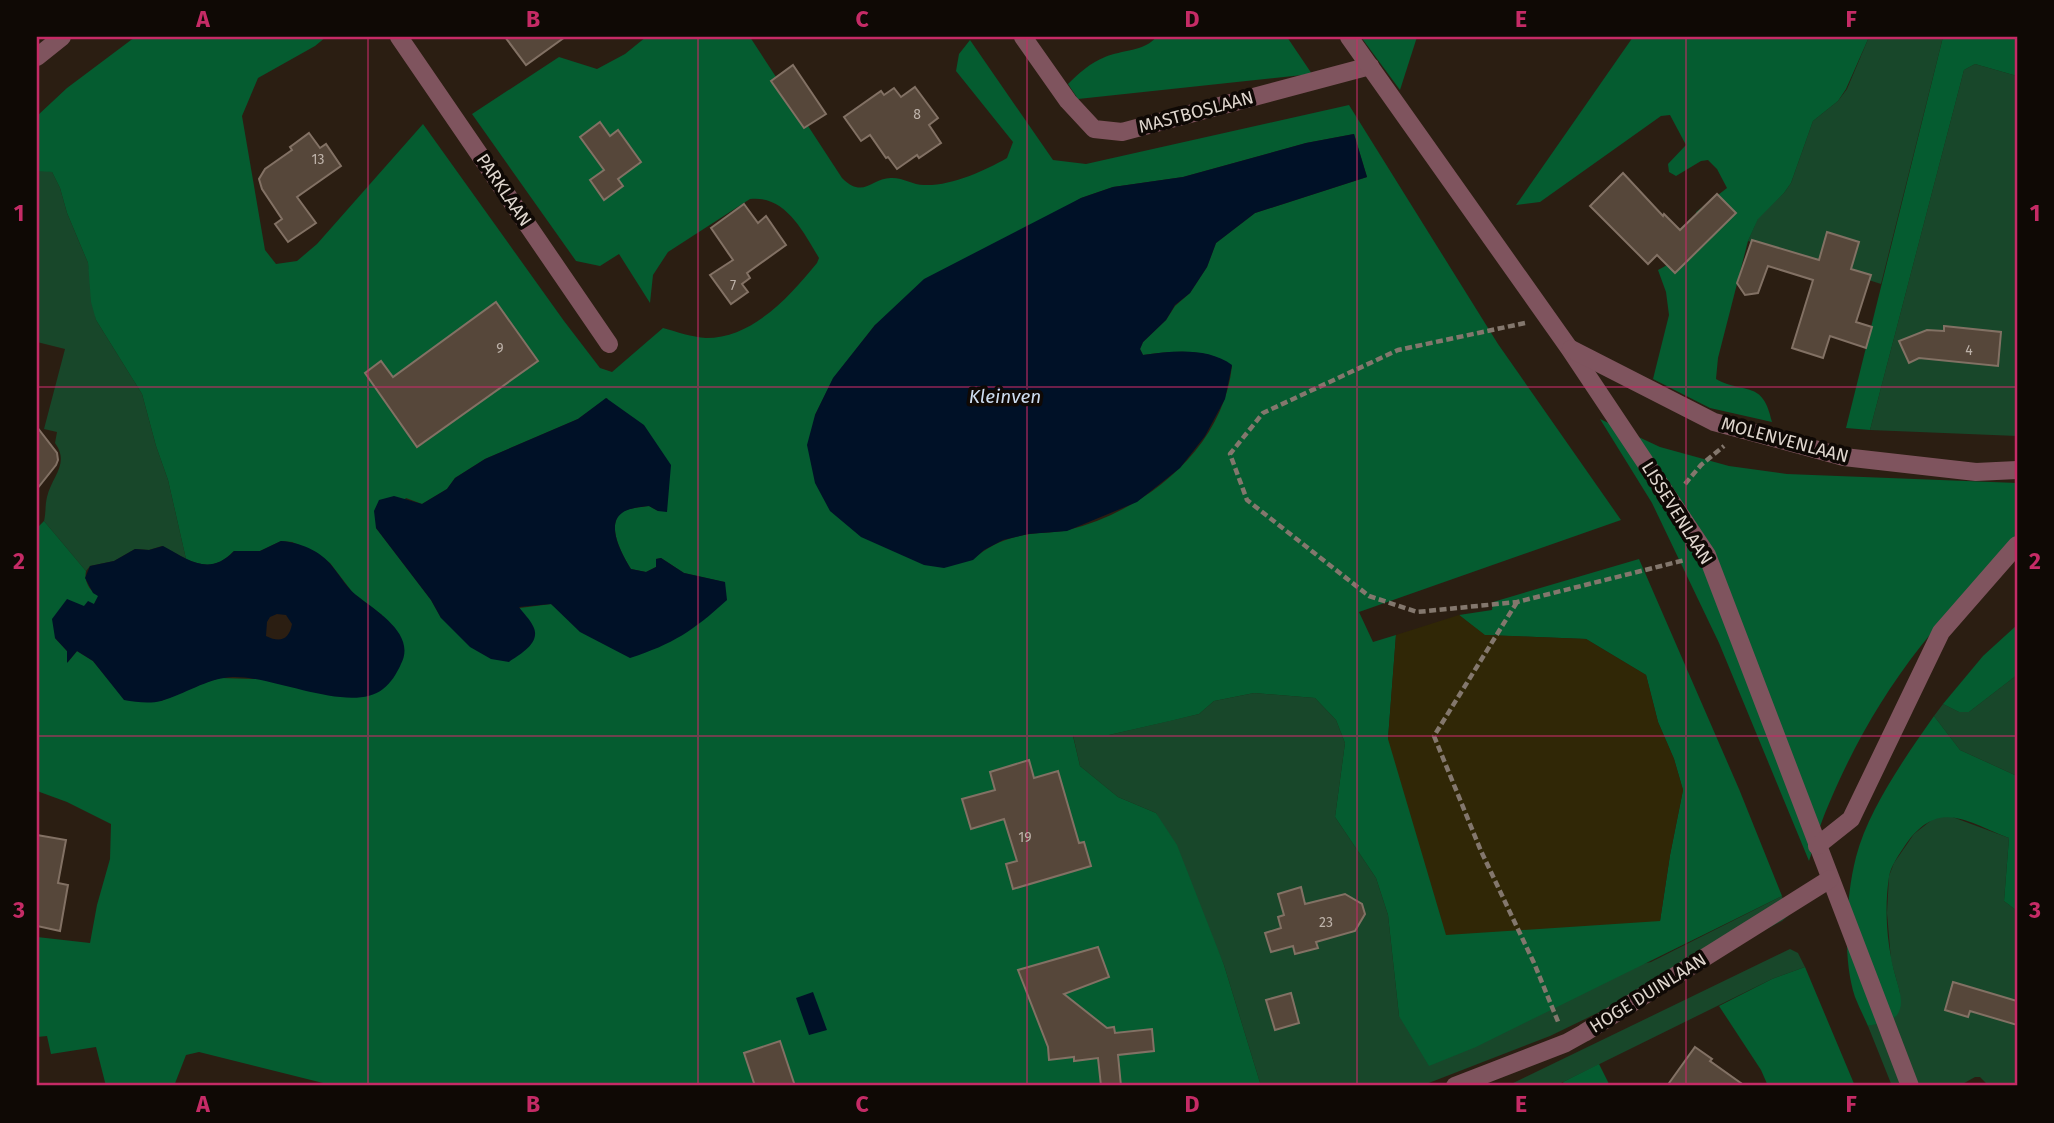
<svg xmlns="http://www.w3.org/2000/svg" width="2054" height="1123" font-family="'Fira Sans',sans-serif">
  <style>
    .green { fill: #18472a }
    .forest { fill: #055c30; fill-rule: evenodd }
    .sand { fill: #302706 }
    .water { fill: #001127; fill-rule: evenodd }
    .building { fill: #56473a; stroke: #827164; stroke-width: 2 }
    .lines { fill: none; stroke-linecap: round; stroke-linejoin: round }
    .path { stroke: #83776d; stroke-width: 4.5; stroke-dasharray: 7 3.5; stroke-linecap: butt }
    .minor { stroke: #7f545e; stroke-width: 18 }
    .grid { fill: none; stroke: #c52b66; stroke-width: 2; stroke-opacity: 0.55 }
    .labels { text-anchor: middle; stroke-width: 7; stroke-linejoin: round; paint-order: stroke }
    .number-label { font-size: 14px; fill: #bdb2a9 }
    .street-label { font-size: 18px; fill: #dfd6ce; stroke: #0f0905 }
    .water-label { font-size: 19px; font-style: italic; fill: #cdddf0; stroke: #0f0905 }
    .neatline { fill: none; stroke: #c52b66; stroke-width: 2.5 }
    .grid-label { font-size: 23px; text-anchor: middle; font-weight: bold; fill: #c52b66 }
  </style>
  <rect width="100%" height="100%" fill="#2b1e12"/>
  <g class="green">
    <polygon points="1869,37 1943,37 1881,284 1748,241 1758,218 1784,193 1791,183 1813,121 1838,101 1847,89"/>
    <polygon points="1975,64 2017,76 2017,436 1870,430 1964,70"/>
    <path d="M38 169 52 172 60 188 67 213 88 263 96 320 142 394 156 446 168 480 186 559 162 546 149 550 135 549 114 561 90 566 86 571 44 521C46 513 45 505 47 497 52 476 70 464 55 443L57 432 44 429 65 349 37 342Z"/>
    <polygon points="2017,675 2017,776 1960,750 1934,716 1943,704 1959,712 1969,712"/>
    <polygon points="1254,693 1315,698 1336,720 1345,743 1335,817 1376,878 1388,915 1399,1016 1651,962 1782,896 1788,916 1782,921 1715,956 1550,1036 1421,1086 1261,1086 1224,965 1156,813 1118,797 1080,766 1073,735 1109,735 1199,714 1214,701"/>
    <polygon points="1947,815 2009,838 2004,901 2017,911 2017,1086 1989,1086 1980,1077 1975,1077 1959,1086 1892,1086 1868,1026 1895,1017 1900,993 1891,960 1887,913 1889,876 1894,863 1914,834 1933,819"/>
    <polygon points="1790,949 1798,953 1805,967 1772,979 1555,1086 1507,1086"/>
  </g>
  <g class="forest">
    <path d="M135 37H326L315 46 258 78 242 116 265 250 276 264 297 261 317 244 423 124 564 321 600 368 612 372 663 328C677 332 692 337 706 338 753 338 790 296 817 263L819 258C803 231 785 195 750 199L668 252 653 275 650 303 619 254 600 266 576 261 472 114 559 57 597 69 625 54 646 37H750L842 178C864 200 872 177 892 178 904 178 913 185 924 185 952 186 984 171 1007 158L1013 142 956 71 959 54 970 40 1053 160 1086 164 1349 105 1498 344 1621 520 1359 612 1373 642 1396 635 1388 739 1660 921 1670 855 1683 790 1674 759 1658 722 1646 675 1586 639 1484 635 1459 615 1492 610 1493 602 1639 559 1739 789 1782 896 1476 1047 1429 1066 1399 1016 1388 915 1376 878 1335 817 1345 743 1336 720 1315 698 1254 693 1214 701 1199 714 1170 721 1109 735 1073 736 1080 766 1118 797 1156 813 1177 845 1224 965 1261 1086H335L199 1052 186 1055 174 1086H106L96 1047 51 1054 47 1036 37 1037V937L90 943 97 905 110 859 111 824 67 802 37 791V528L44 521 86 571C84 581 89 591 99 596L94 604 84 606 55 638 67 651 68 662 77 651 93 661 125 700 161 701 204 683 220 678 255 679 382 615 353 593 330 563 315 552 292 542 281 541 260 551H234C218 567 207 568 186 559L168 480 156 446 142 394 96 320 91 302 88 263 67 213 60 188 52 172 37 171V116L67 88ZM1354 134 1367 177 1255 213 1216 243 1207 267 1190 293 1175 306 1166 320 1143 342 1140 349 1143 355C1172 351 1207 347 1232 366 1223 449 1145 511 1068 530 1056 533 1042 532 1030 534 1008 537 989 545 972 560L815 415 833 379 875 325 1081 198 1113 187 1183 177 1306 143ZM607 398 658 511 649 506C641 507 628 508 622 512 605 525 623 556 631 569L646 572 656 567V559L661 558 684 573 724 582 559 610 551 604 441 618 431 600 376 528 406 498 422 504 447 489 455 478 485 459 578 419Z"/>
    <path d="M1156 37H1287L1312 74 1078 99 1068 84C1079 73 1090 63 1105 57 1121 50 1146 51 1156 37Z"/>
    <polygon points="1361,37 1417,37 1400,90"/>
    <path d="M1633 37H1869L1846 89 1838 101 1813 121 1791 183 1784 193 1758 219 1748 241 1718 358 1716 379C1745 395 1763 379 1772 422L1710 408 1653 379 1669 315 1666 292 1658 270 1704 245 1703 233 1696 212 1727 188 1717 169 1708 160 1701 161 1676 176 1669 172 1668 164 1686 145 1670 115 1661 116 1540 202 1516 205Z"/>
    <polygon points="1943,37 2017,37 2017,76 1975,64 1964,70 1870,430 1846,428"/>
    <path d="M1600 419 1660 447 1729 466 1787 474 2017 483V550C1934 613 1868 709 1828 806 1820 824 1815 843 1809 861L1719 643 1652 503Z"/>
    <polygon points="2017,625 2017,675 1969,712 1959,712 1943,704 1983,656"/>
    <path d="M1934 716 1960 750 2017 776V911L2004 901 2009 838C1967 822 1939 798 1906 844 1899 855 1891 865 1889 877 1884 910 1887 947 1896 978 1899 989 1905 1005 1897 1015 1892 1022 1876 1024 1868 1026 1864 1017 1859 1007 1855 997 1842 958 1846 896 1856 857 1868 810 1906 756 1934 716Z"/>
    <polygon points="1805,967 1855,1086 1768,1086 1761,1070 1719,1006 1772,979"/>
    <polygon points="1599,1064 1610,1086 1565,1086 1563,1082"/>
  </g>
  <polygon class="sand" points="1459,615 1485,635 1586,639 1646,675 1658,722 1674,759 1683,790 1670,855 1660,921 1446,935 1388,739 1396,635"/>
  <g class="water">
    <path d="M1354 134 1367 177 1255 213 1216 243 1207 267 1190 293 1175 305 1166 320 1143 342 1140 349 1143 355C1173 351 1207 347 1232 365L1225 399 1205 436 1180 468 1137 502 1067 531 1028 534 1003 540 984 550 973 560 944 568 924 565 861 537 830 511 815 483 807 445 815 415 833 378 875 325 924 279 1081 198 1113 187 1183 177 1306 143Z"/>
    <path d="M606 398 644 425 671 465 667 512 658 511 649 506C641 507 628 508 622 513 605 525 623 556 631 569L646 572 656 567V559L661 558 684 573 725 582 727 600C693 631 673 644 630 658L580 632 551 604 519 607C523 613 530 619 533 626 542 643 520 654 509 662L491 659 470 647 441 618 431 600 376 528 374 511 379 500 394 496 422 504 447 489 455 478 485 459 578 419Z"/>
    <path d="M281 541C299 542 321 551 332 566 341 577 348 590 360 598 379 613 416 635 401 664 397 673 391 683 383 689 351 715 272 675 232 677 205 679 186 694 161 701 149 704 136 702 124 700L93 661 77 651 67 663V651L55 638 52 619 67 599 84 606 88 601 94 604 98 596 93 593 85 578 90 566 114 561 135 549 149 550 163 546C189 560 209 577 234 551H260ZM277 614 286 615 292 624C289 640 280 643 266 636L267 622 270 617Z"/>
    <polygon points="813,992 827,1030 809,1035 796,998"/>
  </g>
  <g class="building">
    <polygon points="505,37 565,37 526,65"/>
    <polygon points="793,65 826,114 804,128 771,81"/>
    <polygon points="915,87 938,118 929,125 941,143 919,158 917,155 897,169 888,157 886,158 870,135 861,141 844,117 881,91 884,95 894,88 901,97"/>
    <polygon points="600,122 610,136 618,130 641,162 618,179 623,186 604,200 590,180 604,170 580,137"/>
    <polygon points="309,133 320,148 326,144 341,166 297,197 316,223 288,242 275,224 282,219 262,189 259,179 265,169 292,150 290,147"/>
    <polygon points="1623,173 1663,216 1664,214 1680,230 1717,194 1736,213 1675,273 1657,255 1648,264 1590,206"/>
    <polygon points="744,204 758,223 766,216 786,245 747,273 750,278 742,284 748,292 731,304 710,275 733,260 711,228"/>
    <polygon points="1827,232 1859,242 1851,269 1871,275 1856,322 1872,327 1866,348 1830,336 1823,358 1792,348 1813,280 1768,266 1758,293 1745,295 1737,283 1752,240 1819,260"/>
    <polygon points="496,302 538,361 417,447 365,373 381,361 393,377"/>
    <polygon points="1944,326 2001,332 1998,366 1919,358 1909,363 1899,341 1927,330 1944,331"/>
    <polygon points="37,427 57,453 58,460 56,465 37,489"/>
    <polygon points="1029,760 1034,778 1058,771 1079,843 1084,842 1091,866 1013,889 1006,864 1017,861 1004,819 971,829 962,799 995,790 990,772"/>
    <polygon points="37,835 66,840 58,883 68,885 60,931 37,926"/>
    <polygon points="1301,887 1305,904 1345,894 1362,904 1365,914 1355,931 1316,942 1318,948 1295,954 1293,946 1271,952 1265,933 1281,928 1278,917 1284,915 1278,894"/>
    <polygon points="1098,947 1109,977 1064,994 1107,1028 1114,1027 1115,1033 1152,1029 1154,1051 1118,1055 1121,1086 1101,1086 1098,1058 1074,1061 1074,1057 1049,1060 1048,1047 1018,970"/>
    <polygon points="1953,982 2017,1001 2017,1025 1970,1011 1968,1017 1945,1010"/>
    <polygon points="1291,993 1299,1023 1275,1030 1266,1000"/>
    <polygon points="780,1041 795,1086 755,1086 744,1053"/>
    <polygon points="1695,1047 1712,1059 1710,1061 1745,1086 1667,1086"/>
  </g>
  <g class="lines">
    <g class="path">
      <polyline points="1525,323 1398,350 1263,413 1230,454 1247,500 1369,596 1417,612 1517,602 1685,560"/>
      <polyline points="1685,484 1701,465 1724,446"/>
      <polyline points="1517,602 1434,736 1481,851 1534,963 1559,1024"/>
    </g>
    <g class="minor">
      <polyline points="399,37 609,344"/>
      <polyline points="1023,37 1068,101 1094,129 1122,132 1370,66"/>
      <polyline points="1349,37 1569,348 1707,555 1910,1086"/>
      <polyline points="37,57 62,37"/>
      <polyline points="1571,349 1714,422 1844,457 1976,472 2017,470"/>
      <polyline points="1817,846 1851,819 1941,632 2017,545"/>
      <polyline points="1455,1086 1566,1043 1584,1033 1830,879"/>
    </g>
  </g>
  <path class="grid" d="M368 37V1086M698 37V1086M1027 37V1086M1357 37V1086M1686 37V1086M37 387H2017M37 736H2017"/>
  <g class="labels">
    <g class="number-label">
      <text x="917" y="119">8</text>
      <text x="318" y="164">13</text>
      <text x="733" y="290">7</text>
      <text x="500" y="353">9</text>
      <text x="1969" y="355">4</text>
      <text x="1025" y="842">19</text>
      <text x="1326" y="927">23</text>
    </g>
    <g class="street-label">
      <text transform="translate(1196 112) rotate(-15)" y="6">MASTBOSLAAN</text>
      <text transform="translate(504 190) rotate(56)" y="6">PARKLAAN</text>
      <text transform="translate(1785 440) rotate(15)" y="6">MOLENVENLAAN</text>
      <text transform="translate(1677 513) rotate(58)" y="6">LISSEVENLAAN</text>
      <text transform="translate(1648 993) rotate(-32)" y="6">HOGE DUINLAAN</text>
    </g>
    <g class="water-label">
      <text x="1005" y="403">Kleinven</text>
    </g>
  </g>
  <rect width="2054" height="1123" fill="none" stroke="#0f0905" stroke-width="77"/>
  <rect x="38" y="38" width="1978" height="1046" class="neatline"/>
  <g class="grid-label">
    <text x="203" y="27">A</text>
    <text x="533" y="27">B</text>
    <text x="862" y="27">C</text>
    <text x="1192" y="27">D</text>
    <text x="1521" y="27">E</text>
    <text x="1851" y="27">F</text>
    <text x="19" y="221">1</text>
    <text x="2035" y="221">1</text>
    <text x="19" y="569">2</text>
    <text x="2035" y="569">2</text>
    <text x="19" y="918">3</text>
    <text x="2035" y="918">3</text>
    <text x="203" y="1112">A</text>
    <text x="533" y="1112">B</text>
    <text x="862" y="1112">C</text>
    <text x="1192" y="1112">D</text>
    <text x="1521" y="1112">E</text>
    <text x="1851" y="1112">F</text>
  </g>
</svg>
